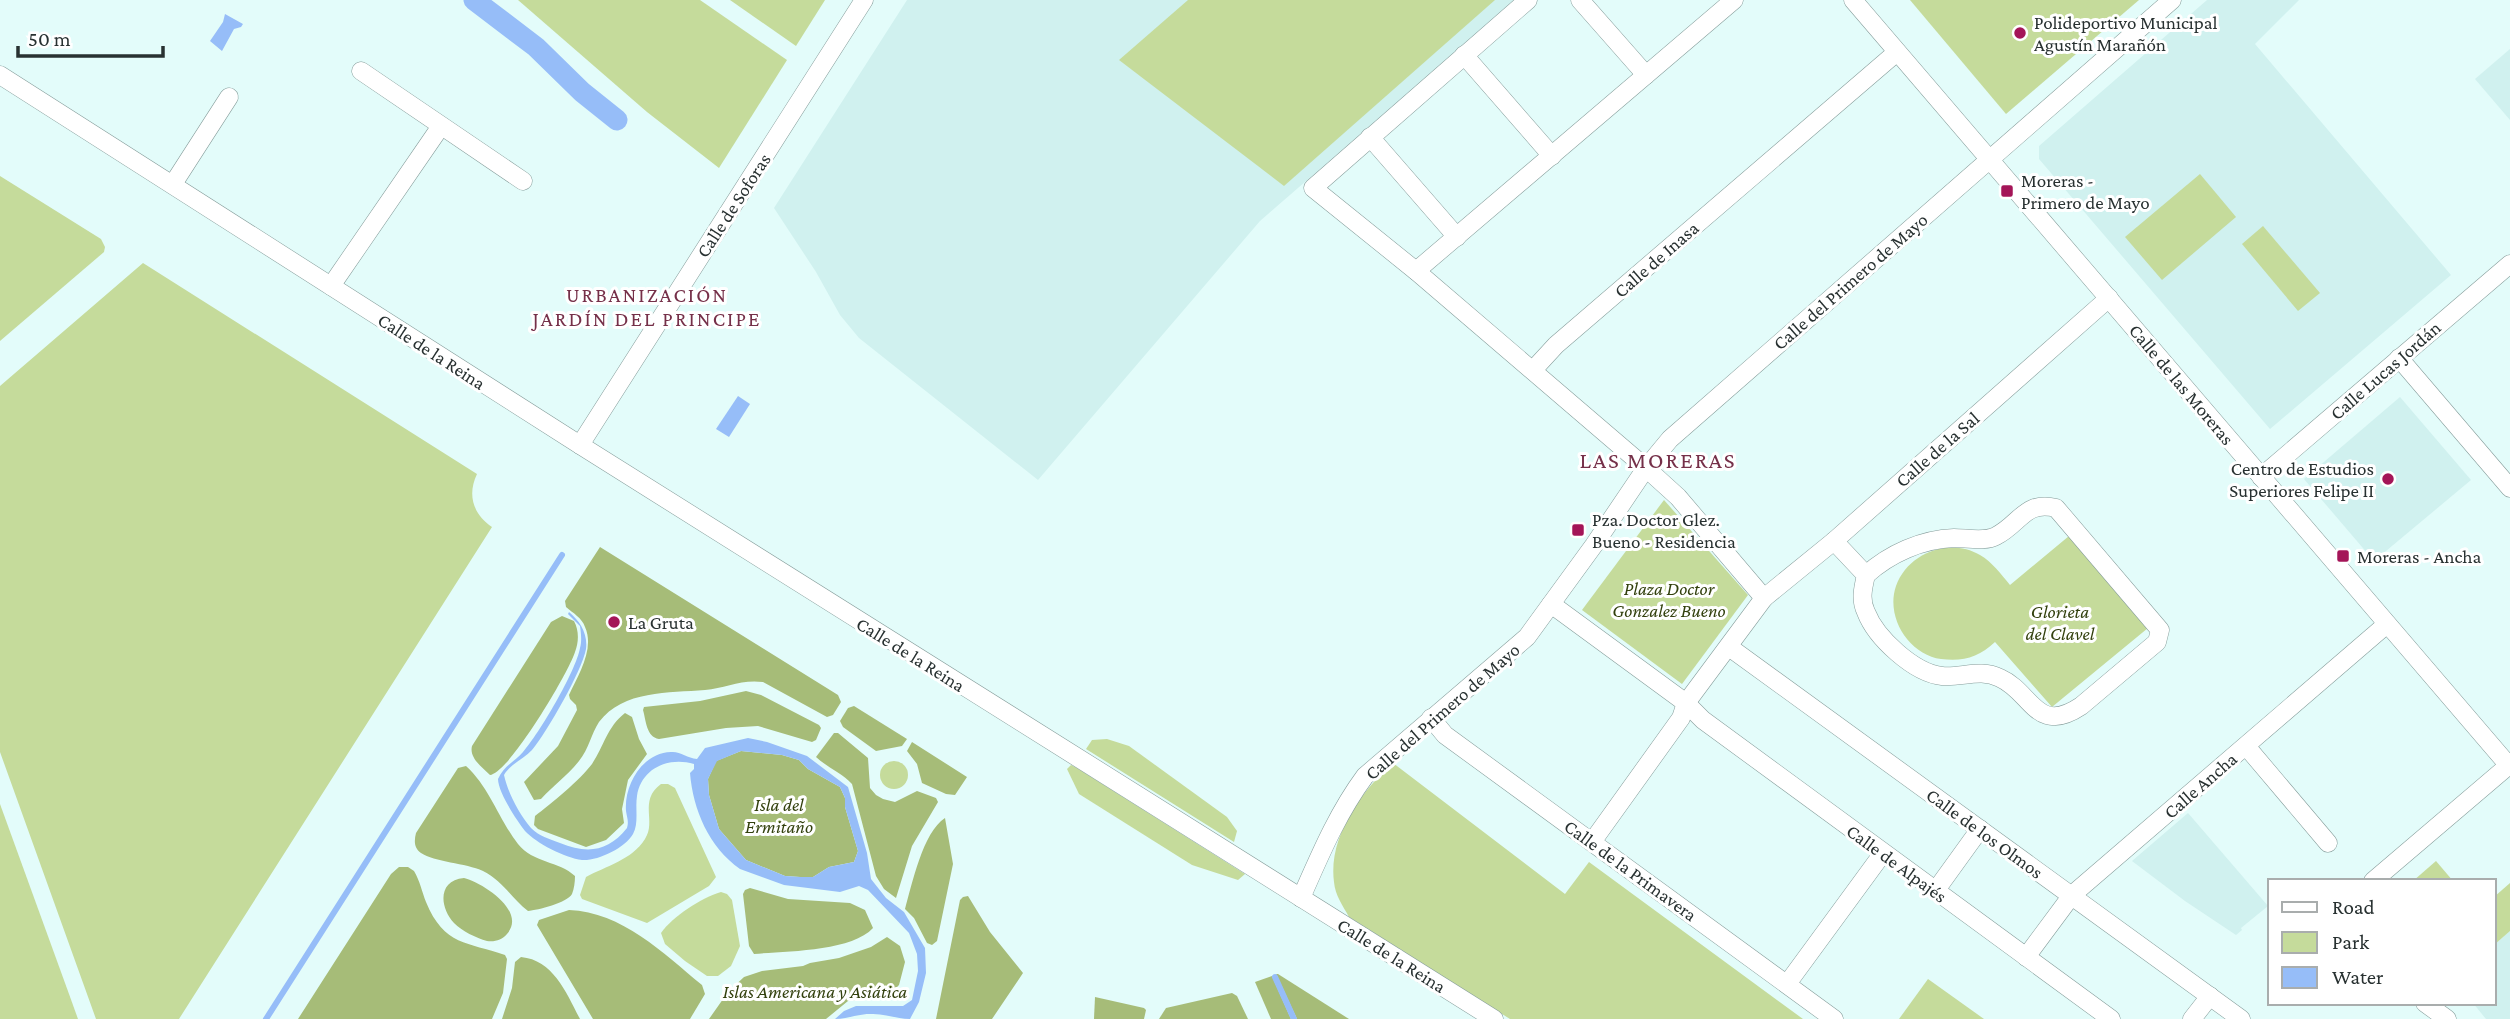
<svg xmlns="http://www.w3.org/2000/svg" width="2510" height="1019" font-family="'Crimson Pro',serif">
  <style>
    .built { fill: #d0f1ef }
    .green { fill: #c5db9b }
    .forest { fill: #a6bc78 }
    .water { fill: #96bdf8; fill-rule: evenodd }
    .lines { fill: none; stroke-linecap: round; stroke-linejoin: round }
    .stream { stroke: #96bdf8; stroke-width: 6 }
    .canal { stroke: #96bdf8; stroke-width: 21 }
    .street-casing { stroke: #869d9b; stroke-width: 19 }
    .street { stroke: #fff; stroke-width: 18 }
    .poi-dot { fill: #a41558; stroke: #fff; stroke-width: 2.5 }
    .labels { text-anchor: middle; stroke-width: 6; stroke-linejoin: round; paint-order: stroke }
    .poi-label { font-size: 19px; fill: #283131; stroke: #fff; text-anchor: start }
    .street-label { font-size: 19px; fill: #283131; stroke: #fff }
    .park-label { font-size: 19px; font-style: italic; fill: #32400d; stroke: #fff }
    .neighbourhood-label { font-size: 21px; letter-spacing: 2px; fill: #753049; stroke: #fff }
    .quarter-label { font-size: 23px; letter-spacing: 2px; fill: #753049; stroke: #fff }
  </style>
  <rect width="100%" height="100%" fill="#e3fcfa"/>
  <g class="built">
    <polygon points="907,0 1515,0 1260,221 1038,480 859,338 840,315 816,272 774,208"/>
    <polygon points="2207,0 2299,0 2255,44 2451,275 2270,429 2039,159 2039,146"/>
    <polygon points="2510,49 2510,120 2475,79"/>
    <polygon points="2400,397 2471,480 2374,561 2304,479"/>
    <polygon points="2188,813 2268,906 2241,928 2242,930 2236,935 2185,901 2132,861"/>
    <polygon points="2510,931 2510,1019 2486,1019 2473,1003 2494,1003 2494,945"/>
  </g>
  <g class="green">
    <polygon points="518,0 700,0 787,60 719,168 647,112"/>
    <polygon points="730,0 825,0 796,46"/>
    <polygon points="1188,0 1495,0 1284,186 1119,60"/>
    <polygon points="1910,0 2139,0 2006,114"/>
    <polygon points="2200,174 2236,217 2162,280 2125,237"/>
    <polygon points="0,176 101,239 105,247 104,252 0,341"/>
    <polygon points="2263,226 2320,293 2298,311 2242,244"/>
    <path d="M143 263 477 474C467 495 473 514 492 527L179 1019H96L0 752V386Z"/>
    <polygon points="1664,500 1748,595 1682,684 1582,610"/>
    <path d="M2069 536 2148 628 2052 707 1995 642C1979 657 1963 662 1941 659 1910 655 1885 618 1896 586 1908 553 1949 537 1980 555 1992 562 2001 574 2010 585Z"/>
    <polygon points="1107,739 1129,746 1227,817 1237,831 1234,842 1086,749 1092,740"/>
    <circle cx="894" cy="775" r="14"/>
    <path d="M1393 763 1565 894 1589 862 1803 1019H1510L1349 917C1343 906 1335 895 1334 882 1328 837 1361 791 1393 763Z"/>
    <polygon points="1071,765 1077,768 1245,874 1238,880 1192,865 1079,794 1067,769"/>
    <path d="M661 784H668L675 788 716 877 709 886 647 923 582 899 580 895 586 877C606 866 632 860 645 839 657 821 638 801 661 784Z"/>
    <polygon points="0,804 69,994 78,1019 0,1019"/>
    <polygon points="2436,861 2453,881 2413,881"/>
    <polygon points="2510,883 2510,931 2494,945 2494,897"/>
    <path d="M721 892 727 894 732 900 740 946 731 966 718 976H707L685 961 665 944 661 933C673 916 701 898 721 892Z"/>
    <polygon points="1928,979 1984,1019 1899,1019"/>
  </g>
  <g class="forest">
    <path d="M600 547 838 695 841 702 833 715 827 717 763 682C742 679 725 688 705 690 669 693 623 690 599 722 591 734 589 749 579 761 568 775 553 786 541 799L534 800 524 782 558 746 577 710 576 705 570 699 569 695C578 675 595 649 585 627 582 618 573 613 566 607L565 601Z"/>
    <path d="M562 616 574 621C579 630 579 642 575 652 568 674 509 773 490 775 482 767 469 758 472 746L551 622Z"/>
    <path d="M746 691 761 695 819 725 821 728 816 740 812 742 758 726 726 728 659 739C646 737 646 720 643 710L644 707 700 701Z"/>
    <polygon points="854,706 907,739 902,746 876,751 843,727 840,721 848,708"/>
    <path d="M625 713 632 717 639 739 647 754 628 780 622 809 624 823 606 840 586 847 538 829 534 825 535 816C551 804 580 780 592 764 604 746 607 727 625 713Z"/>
    <path d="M834 733H838L868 758 870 788 876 795 883 799 895 802 917 791 936 798 938 802 912 846 896 898 884 889 876 876 852 784C842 773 828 768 816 757Z"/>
    <polygon points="912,742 967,777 955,795 946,794 922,783 917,764 907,751"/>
    <polygon points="741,751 782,755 799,760 808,769 840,787 845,798 845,807 858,851 854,862 829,867 813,877 800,877 785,876 746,860 719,829 709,795 708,779 716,761"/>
    <path d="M466 766C490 788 498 818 518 844 533 863 559 861 575 876 575 882 574 889 572 894 567 903 538 910 528 911 512 899 503 881 483 871 466 863 434 862 421 853 414 848 414 841 416 833L458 768Z"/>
    <path d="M945 818 953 864 937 941 932 945 927 943 914 918 905 909C912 884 923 832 945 818Z"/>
    <path d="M399 867H408L414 871C420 881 422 892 426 902 444 946 468 942 505 955L507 959 503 993 492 1019H298L391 874Z"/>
    <path d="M464 878C483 883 527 911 507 934 502 940 495 942 487 941 476 938 462 931 454 923 439 907 438 880 464 878Z"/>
    <path d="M750 888 788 899 850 903 865 910 873 928C851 952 785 951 754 954L749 946 743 894 745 890Z"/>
    <polygon points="968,896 990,932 1023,973 992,1019 936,1019 960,900 963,897"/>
    <path d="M569 910C622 912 663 953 702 985L705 994 690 1019H593L537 925 539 920Z"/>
    <polygon points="887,937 900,946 905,962 899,985 892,992 879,997 848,1001 826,1019 709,1019 728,992 744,977 762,971 803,966 810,963 839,958 871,947"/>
    <path d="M521 957C553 960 566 992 580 1019H502L512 988 515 962Z"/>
    <polygon points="1276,974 1278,974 1349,1019 1297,1019"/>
    <polygon points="1272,976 1291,1019 1271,1019 1255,982"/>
    <polygon points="1232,993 1237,996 1248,1019 1159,1019 1166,1008"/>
    <polygon points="1095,997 1144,1008 1146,1010 1144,1019 1094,1019"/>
  </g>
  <g class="water">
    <polygon points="225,14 243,24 241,27 234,29 222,51 210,41 223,22"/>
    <polygon points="738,396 750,404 729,437 716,429"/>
    <path d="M569 612C580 621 588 634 586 649 582 671 547 732 532 750 523 760 511 763 504 775 508 793 519 814 531 828 539 836 549 839 560 843 587 854 608 852 627 828 629 821 627 818 626 811 624 785 642 753 671 752 680 751 687 758 697 759L705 748 748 738 767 742 807 756 848 787 867 853 871 879 886 898 904 912 925 948 926 973 919 1002 910 1019C896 1019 884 1013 870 1014 857 1014 848 1019 835 1019L844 1011 856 1006H903L912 1000 918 971 917 954 909 933 868 890 859 886 840 892 784 885 740 869C709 847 693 810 690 773L694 769V764C668 756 641 769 637 796 635 808 639 823 633 834 625 848 598 861 582 860 565 858 536 843 525 831 517 821 498 792 498 779 504 766 514 762 523 752 539 734 576 671 580 648 582 641 581 633 580 626L568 614ZM741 751 782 755 799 760 808 769 840 787 845 798V807L858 851 854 862 829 867 813 877H801L785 876 746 860 719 829 709 795 708 779 717 761Z"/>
  </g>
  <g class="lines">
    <g class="stream">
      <polyline points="1275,977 1294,1019"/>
      <polyline points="266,1019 562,555"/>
    </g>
    <polyline class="canal" points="474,0 536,47 582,92 617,120"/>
    <defs>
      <g id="street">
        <polyline points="1528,0 1313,188 1416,271 1646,468 1678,497 1764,598 1686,703 1551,604"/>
        <polyline points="1580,0 1646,75"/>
        <polyline points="1853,0 2510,767"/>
        <polyline points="1464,55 1552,156"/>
        <polyline points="361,71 523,181"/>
        <polyline points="0,75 580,445 1494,1019"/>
        <polyline points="1370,137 1457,237"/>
        <polyline points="173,184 229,97"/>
        <polyline points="1416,271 1734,0"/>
        <polyline points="331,286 441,126"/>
        <polyline points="2399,358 2510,488"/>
        <polyline points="1533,370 1556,345 1897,52"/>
        <polyline points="580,445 864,0"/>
        <polyline points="2261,477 2510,264"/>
        <path d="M1834 541 1866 575C1863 588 1860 600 1866 612 1876 638 1914 673 1942 676 1962 678 1980 668 2000 678 2032 692 2036 736 2081 706L2157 642 2160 630 2056 508C2025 500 2020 524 1996 536 1986 542 1966 538 1954 538 1922 539 1889 554 1866 575"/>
        <polyline points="1764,598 1834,541 2109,298"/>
        <polyline points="1729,647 2241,1019"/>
        <polyline points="1431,718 1445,735 1834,1019"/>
        <polyline points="2246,746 2328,843"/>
        <polyline points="1592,842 1681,718 1686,703 1703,720 2111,1019"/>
        <polyline points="2373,881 2508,766"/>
        <polyline points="1936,890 1980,829"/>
        <path d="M1301 898C1320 855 1337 814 1365 776L1527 637 1594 545 1646 468 1670 439 2172 0"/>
        <polyline points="2026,957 2072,895 2387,624"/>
        <polyline points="1787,984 1883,853"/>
        <polyline points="2425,1003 2447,1019"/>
        <polyline points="2192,1019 2210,996"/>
      </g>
    </defs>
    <use href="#street" class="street-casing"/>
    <use href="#street" class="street"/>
  </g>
  <g class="poi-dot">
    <circle cx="2020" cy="33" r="7"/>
    <rect x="2000" y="184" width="14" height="14" rx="3.5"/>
    <circle cx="2388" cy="479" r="7"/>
    <rect x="1571" y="523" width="14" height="14" rx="3.5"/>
    <rect x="2336" y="549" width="14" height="14" rx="3.5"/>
    <circle cx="614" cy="622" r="7"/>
  </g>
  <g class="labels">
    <g class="poi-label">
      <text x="2034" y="29">Polideportivo Municipal<tspan x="2034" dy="22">Agustín Marañón</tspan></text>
      <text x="2021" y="187">Moreras -<tspan x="2021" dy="22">Primero de Mayo</tspan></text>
      <text x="2374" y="475" text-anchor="end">Centro de Estudios<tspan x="2374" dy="22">Superiores Felipe II</tspan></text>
      <text x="1592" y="526">Pza. Doctor Glez.<tspan x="1592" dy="22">Bueno - Residencia</tspan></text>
      <text x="2357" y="563">Moreras - Ancha</text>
      <text x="628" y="629">La Gruta</text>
    </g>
    <g class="street-label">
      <text transform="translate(733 205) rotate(-57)" y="7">Calle de Soforas</text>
      <text transform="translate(1656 259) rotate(-41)" y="7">Calle de Inasa</text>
      <text transform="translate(1850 281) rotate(-41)" y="7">Calle del Primero de Mayo</text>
      <text transform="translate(432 351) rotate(33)" y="7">Calle de la Reina</text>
      <text transform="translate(2385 370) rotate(-41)" y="7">Calle Lucas Jordán</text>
      <text transform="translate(2182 384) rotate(50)" y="7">Calle de las Moreras</text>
      <text transform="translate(1937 449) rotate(-41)" y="7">Calle de la Sal</text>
      <text transform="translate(911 654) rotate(32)" y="7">Calle de la Reina</text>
      <text transform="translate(1442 711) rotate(-41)" y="7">Calle del Primero de Mayo</text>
      <text transform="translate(2200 785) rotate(-41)" y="7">Calle Ancha</text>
      <text transform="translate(1985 833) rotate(36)" y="7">Calle de los Olmos</text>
      <text transform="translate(1897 863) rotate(36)" y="7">Calle de Alpajés</text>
      <text transform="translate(1631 870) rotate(36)" y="7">Calle de la Primavera</text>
      <text transform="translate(1392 955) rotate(32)" y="7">Calle de la Reina</text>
    </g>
    <g class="park-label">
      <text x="1669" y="595">Plaza Doctor<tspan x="1669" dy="22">Gonzalez Bueno</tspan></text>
      <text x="2060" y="618">Glorieta<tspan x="2060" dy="22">del Clavel</tspan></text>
      <text x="779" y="811">Isla del<tspan x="779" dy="22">Ermitaño</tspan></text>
      <text x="815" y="998">Islas Americana y Asiática</text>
    </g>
    <g class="neighbourhood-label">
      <text x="647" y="302">URBANIZACIÓN<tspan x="647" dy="24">JARDÍN DEL PRINCIPE</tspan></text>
    </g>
    <g class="quarter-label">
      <text x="1658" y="468">LAS MORERAS</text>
    </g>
  </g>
  <rect x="2268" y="879" width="228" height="126" fill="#ffffff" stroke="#a9adad" stroke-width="2"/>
  <rect x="2282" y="902" width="35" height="10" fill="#ffffff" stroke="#a9adad" stroke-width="2"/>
  <text x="2332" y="914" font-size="21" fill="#283131">Road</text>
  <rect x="2282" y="932" width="35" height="21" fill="#c5db9b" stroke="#a9adad" stroke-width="2"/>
  <text x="2332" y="949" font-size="21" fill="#283131">Park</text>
  <rect x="2282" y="967" width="35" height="21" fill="#96bdf8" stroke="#a9adad" stroke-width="2"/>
  <text x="2332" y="984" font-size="21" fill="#283131">Water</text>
  <path d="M18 46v10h145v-10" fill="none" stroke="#283131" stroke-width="3.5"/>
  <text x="28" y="46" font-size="21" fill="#283131" stroke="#ffffff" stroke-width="5" paint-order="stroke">50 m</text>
</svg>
